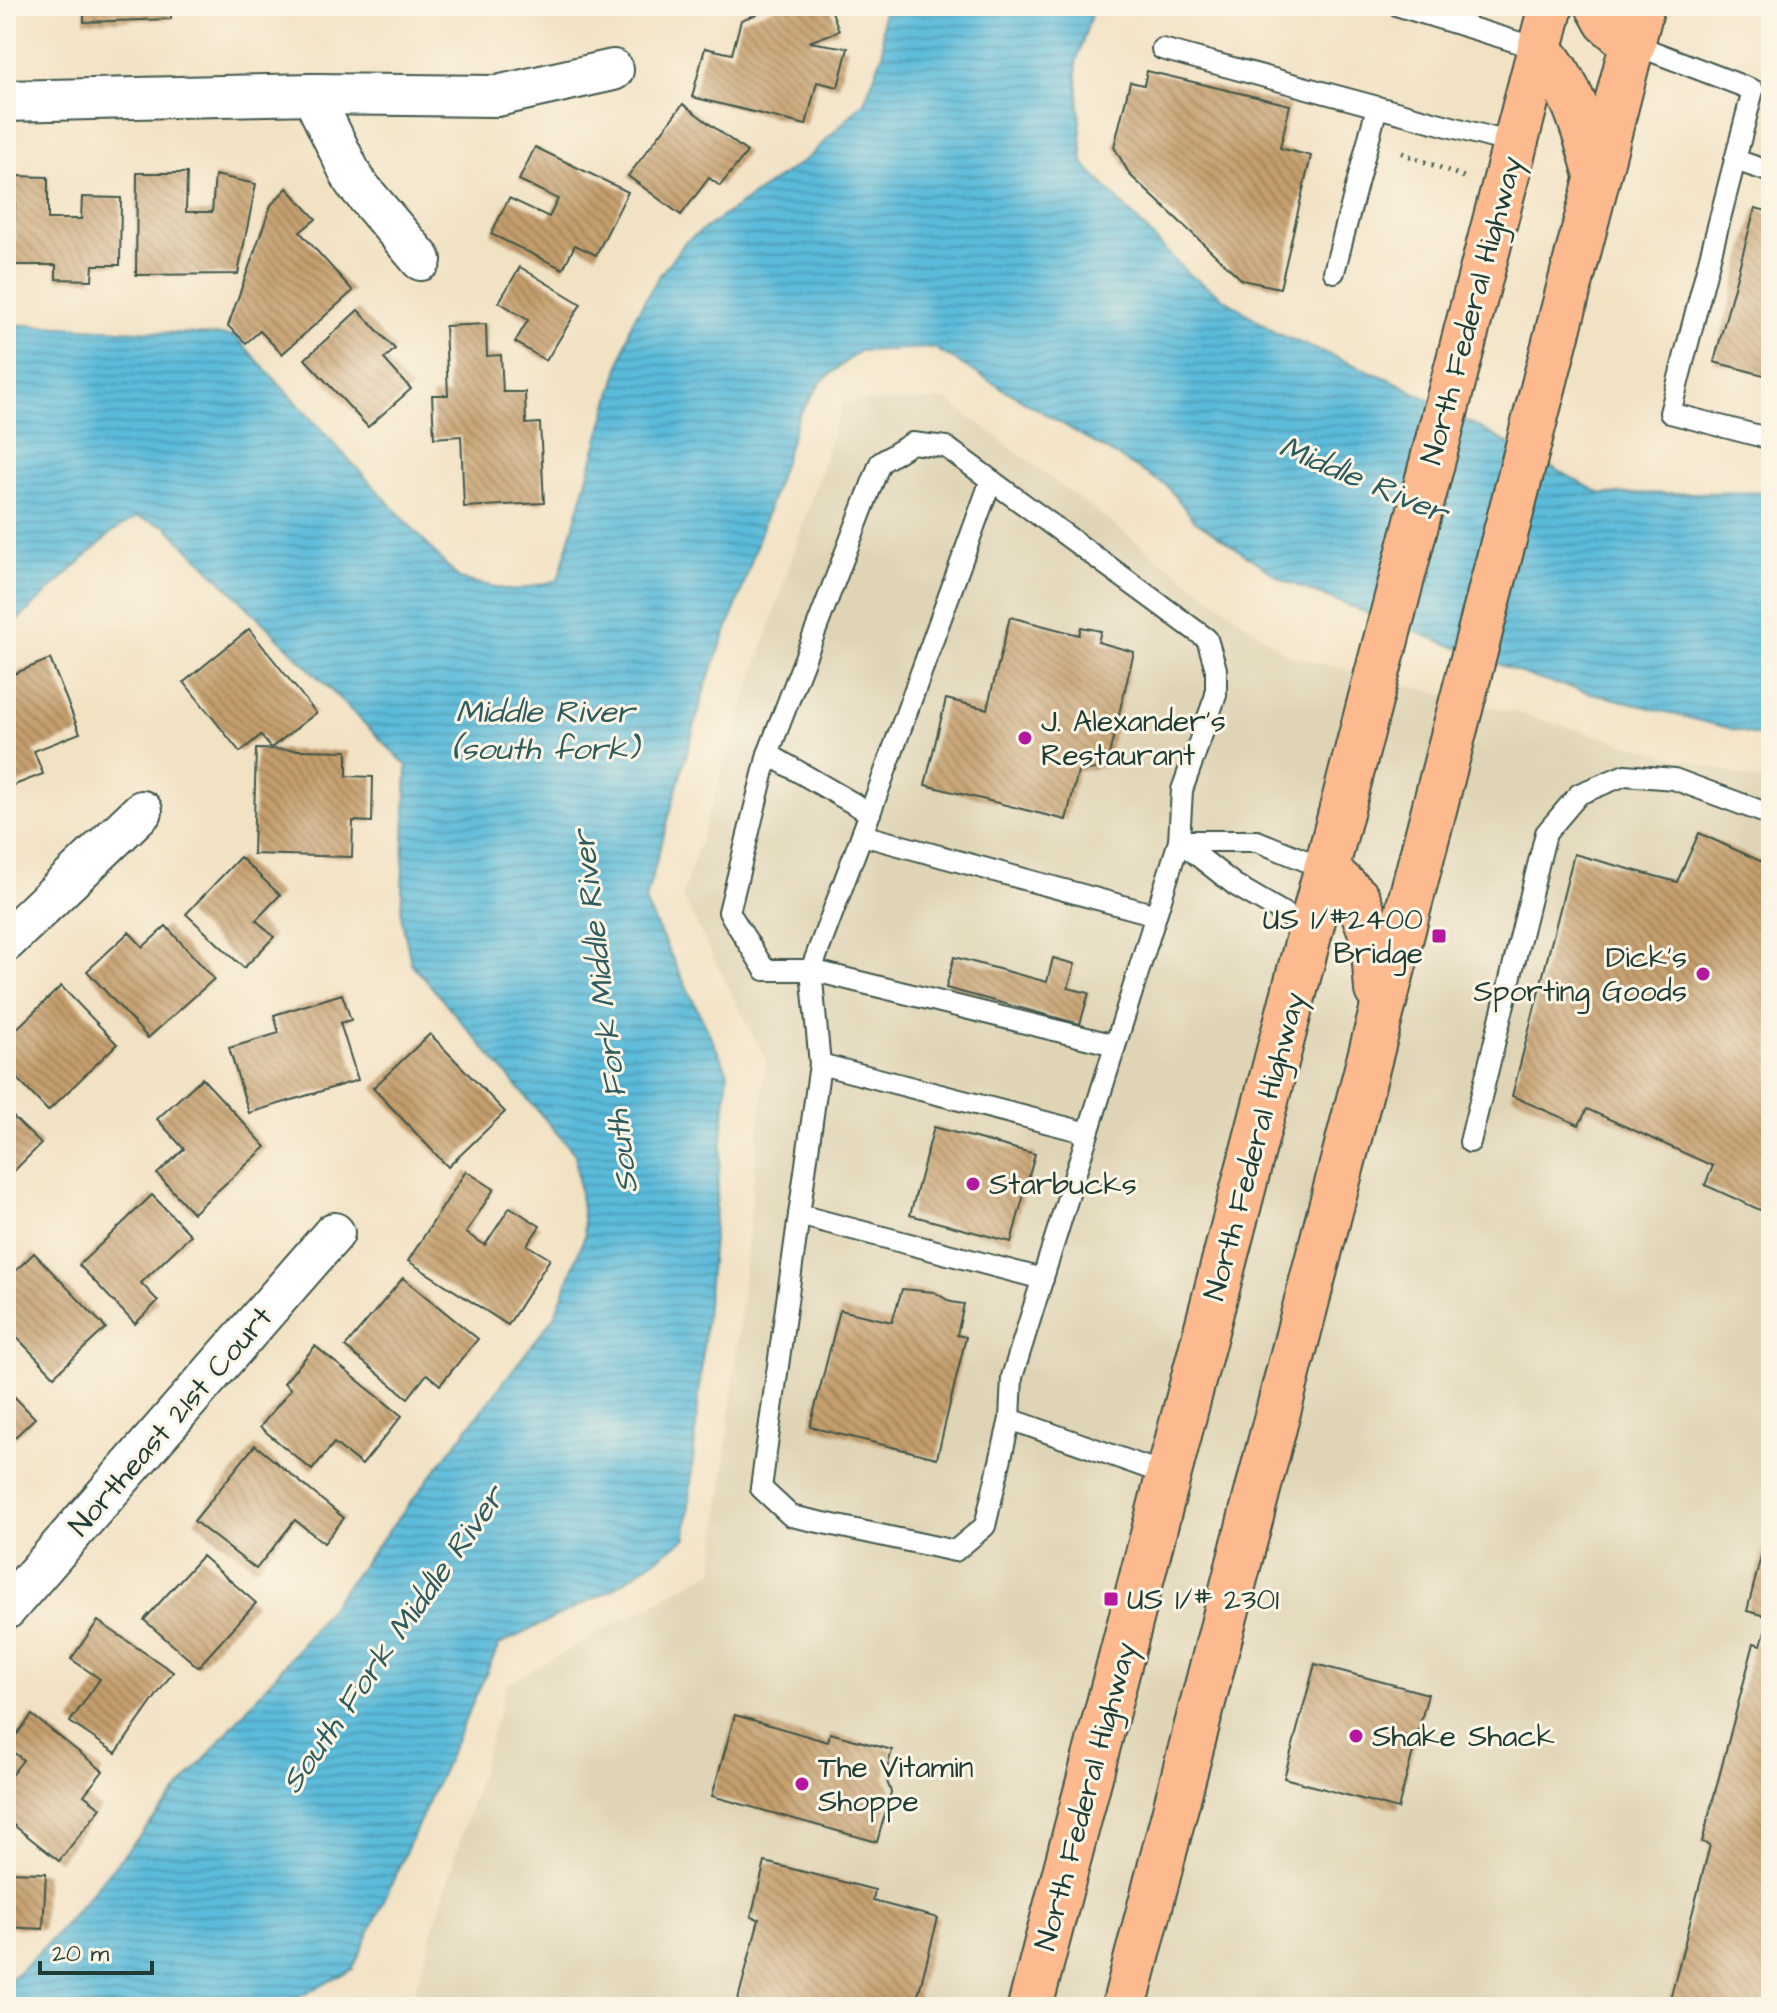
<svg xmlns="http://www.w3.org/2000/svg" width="1777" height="2013" font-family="'Architects Daughter',sans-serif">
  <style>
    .built { fill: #dfd4b5 }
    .water { fill: url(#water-rules); stroke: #3e7c87; stroke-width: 2 }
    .building { fill: url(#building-back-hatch) }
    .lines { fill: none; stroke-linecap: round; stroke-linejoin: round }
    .service-casing { stroke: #3f564a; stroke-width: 24 }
    .minor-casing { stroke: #3f564a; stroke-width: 44 }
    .primary-casing { stroke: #3f564a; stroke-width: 48 }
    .path { stroke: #3f564a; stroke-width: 5; stroke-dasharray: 2 6; stroke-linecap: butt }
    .service { stroke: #fff; stroke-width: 20 }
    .minor { stroke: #fff; stroke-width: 40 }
    .primary { stroke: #fcba8e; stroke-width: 44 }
    .poi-dot { fill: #b5179e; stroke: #fcf5e5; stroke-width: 3 }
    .labels { text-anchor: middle; stroke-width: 6; stroke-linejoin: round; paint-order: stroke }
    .street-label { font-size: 30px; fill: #1f3d34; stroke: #fcf5e5 }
    .poi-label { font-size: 30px; fill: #1f3d34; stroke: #fcf5e5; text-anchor: start }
    .water-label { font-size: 32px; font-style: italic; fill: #2e5c5e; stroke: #fcf5e5 }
  </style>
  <defs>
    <pattern id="water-rules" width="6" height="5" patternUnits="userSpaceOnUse" patternTransform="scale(2)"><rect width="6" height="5" fill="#5cbbda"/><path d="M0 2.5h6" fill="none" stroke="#4b99b2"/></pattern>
    <pattern id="building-back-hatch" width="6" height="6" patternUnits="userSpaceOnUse" patternTransform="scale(2)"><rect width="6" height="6" fill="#c59e6d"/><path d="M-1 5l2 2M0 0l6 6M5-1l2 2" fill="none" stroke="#9f825a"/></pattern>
  </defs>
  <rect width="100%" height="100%" fill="#fcf5e5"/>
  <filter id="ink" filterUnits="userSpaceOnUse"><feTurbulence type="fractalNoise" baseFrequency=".0125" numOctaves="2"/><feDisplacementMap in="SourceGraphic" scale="16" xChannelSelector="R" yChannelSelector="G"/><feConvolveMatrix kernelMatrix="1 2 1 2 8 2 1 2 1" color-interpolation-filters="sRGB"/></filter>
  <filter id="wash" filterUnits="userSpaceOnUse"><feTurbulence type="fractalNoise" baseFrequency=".006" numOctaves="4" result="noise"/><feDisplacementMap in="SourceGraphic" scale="32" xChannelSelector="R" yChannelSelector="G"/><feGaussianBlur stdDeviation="1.8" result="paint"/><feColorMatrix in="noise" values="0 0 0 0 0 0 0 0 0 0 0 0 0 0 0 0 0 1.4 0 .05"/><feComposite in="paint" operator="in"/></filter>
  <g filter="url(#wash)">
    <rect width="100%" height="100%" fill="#f2e2c4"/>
    <polygon class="built" points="947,400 1288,655 1521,714 1771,784 1771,2007 410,2007 507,1684 714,1570 766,1061 682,896 843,402"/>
    <polygon class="water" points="882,6 1094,6 1076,63 1083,163 1187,273 1276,333 1396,382 1601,494 1771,492 1771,739 1537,679 1283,580 1193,519 1167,486 934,348 859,351 822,381 799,415 741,593 706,685 645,902 728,1072 686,1538 612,1590 499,1645 353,1969 280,2007 6,2007 6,1984 54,1937 296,1651 555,1315 585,1235 575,1154 411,963 401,916 407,766 166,526 137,517 112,532 6,631 6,324 235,336 459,579 513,591 558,580 632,322 659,276 685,242 809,157 864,102 883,53"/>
    <g id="blocks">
      <g class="building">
        <polygon points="84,6 171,6 171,19 84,22"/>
        <polygon points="780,6 830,6 839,31 809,42 848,48 838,87 817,82 806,125 692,97 705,48 732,54 741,20"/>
        <polygon points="1147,71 1290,105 1280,148 1311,156 1280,288 1242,280 1130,175 1114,147 1130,82 1144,85"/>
        <polygon points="683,104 747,152 720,186 709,178 681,215 628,176"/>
        <polygon points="535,147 628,192 596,255 575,245 563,269 491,234 509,198 549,217 558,199 519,180"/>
        <polygon points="137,173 187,173 186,212 212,212 215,175 256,184 238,274 136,275"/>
        <polygon points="15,176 48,177 48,219 81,219 82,197 121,198 120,265 93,265 92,280 56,279 56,265 14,265"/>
        <polygon points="287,188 316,219 300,232 353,291 282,354 260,331 246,343 228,326 271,205"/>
        <polygon points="1755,208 1771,212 1771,377 1714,362"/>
        <polygon points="520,267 581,304 546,361 515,342 528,320 499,302"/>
        <polygon points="358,310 395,349 384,359 411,389 368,427 305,359"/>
        <polygon points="486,324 487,356 501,355 503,392 525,392 526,424 540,423 544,503 464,507 461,436 434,438 432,395 448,395 445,326"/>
        <polygon points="1010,617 1079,635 1081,627 1101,631 1098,642 1134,652 1106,767 1078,772 1066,820 925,785 946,699 987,709"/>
        <polygon points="249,629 316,713 271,748 261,735 240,752 184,682"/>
        <polygon points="50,659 80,733 34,751 43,774 7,788 6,677"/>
        <polygon points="256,749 347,751 347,776 373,777 372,822 353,821 352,857 253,854"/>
        <polygon points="1699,833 1771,866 1771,1215 1705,1185 1713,1166 1587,1109 1579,1125 1512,1096 1574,854 1677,882"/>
        <polygon points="240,857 280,895 256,920 274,937 244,968 186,914"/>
        <polygon points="166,926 214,979 148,1038 87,971 129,932 143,947"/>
        <polygon points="954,957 1047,982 1053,958 1075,964 1068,988 1089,993 1080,1024 946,988"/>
        <polygon points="61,986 117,1044 48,1111 6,1067 6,1039"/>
        <polygon points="342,994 351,1020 340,1023 358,1080 249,1113 229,1048 279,1033 274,1015"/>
        <polygon points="430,1034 505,1112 448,1167 373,1088"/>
        <polygon points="202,1078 266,1147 193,1213 157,1174 184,1149 157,1119"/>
        <polygon points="6,1110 41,1144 6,1179"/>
        <polygon points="934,1127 1035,1154 1011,1242 910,1215"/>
        <polygon points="466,1171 494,1189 466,1233 485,1245 510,1207 540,1226 527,1245 550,1259 508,1325 408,1261"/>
        <polygon points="152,1195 191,1235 141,1283 158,1301 135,1324 79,1265"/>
        <polygon points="34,1253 106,1328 54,1376 6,1326 6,1280"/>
        <polygon points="403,1278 478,1339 440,1385 427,1374 408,1398 345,1347"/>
        <polygon points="902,1289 934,1292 951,1302 964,1304 957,1335 966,1337 937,1458 810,1427 840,1310 892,1322"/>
        <polygon points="315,1346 402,1416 362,1465 334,1443 312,1470 260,1427 291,1389 284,1383"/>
        <polygon points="6,1388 35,1418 6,1446"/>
        <polygon points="255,1445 344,1518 324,1543 295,1520 256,1569 194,1521"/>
        <polygon points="1766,1537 1771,1538 1771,2007 1668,2007 1710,1845 1702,1842 1754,1643 1761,1645 1769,1617 1747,1611"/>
        <polygon points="202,1556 256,1603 198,1667 144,1620"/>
        <polygon points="98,1621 173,1672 116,1753 70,1722 100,1679 71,1659"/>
        <polygon points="1315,1664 1428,1694 1398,1809 1284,1778"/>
        <polygon points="32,1715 103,1771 84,1795 101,1808 59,1861 6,1819 6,1782 23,1760 7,1747"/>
        <polygon points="735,1715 828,1742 830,1733 892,1750 885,1776 891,1792 877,1842 712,1796"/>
        <polygon points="765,1862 875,1890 873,1901 938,1918 915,2007 736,2007 759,1919 751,1917"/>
        <polygon points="6,1872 46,1873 43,1929 6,1927"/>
      </g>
    </g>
  </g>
  <g filter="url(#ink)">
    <use href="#blocks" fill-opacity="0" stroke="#3f564a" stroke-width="2"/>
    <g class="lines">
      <defs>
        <g id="service">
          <polyline points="1399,6 1540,49"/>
          <polyline points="1768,6 1771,7"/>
          <polyline points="1633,44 1753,90 1670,413 1771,439"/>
          <polyline points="1162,49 1515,144"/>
          <polyline points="1735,160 1771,172"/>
          <polyline points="1334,272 1377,107"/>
          <polyline points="991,480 870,813 768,754 880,463 912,443 946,447 1207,639 1216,669 1216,695 1182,790 1179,841 1012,1377 1010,1419 1168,1475"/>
          <polyline points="768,754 729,912 765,970 811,970 1115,1045"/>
          <polyline points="870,813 811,970 820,1064 761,1488 791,1516 955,1551 985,1526 1010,1419"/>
          <polyline points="862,835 1156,915"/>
          <polyline points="1179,841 1235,885 1311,929"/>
          <polyline points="1179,841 1257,841 1326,869"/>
          <polyline points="820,1064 1088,1133"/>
          <polyline points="1470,1142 1546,833 1579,794 1625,775 1674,779 1771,815"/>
          <polyline points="799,1215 1043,1279"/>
        </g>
        <g id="minor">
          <polyline points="312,94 354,181 421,260"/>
          <polyline points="6,101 312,94 497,96 613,70"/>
          <polyline points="6,941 142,811"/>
          <polyline points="6,1609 334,1233"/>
        </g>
        <g id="primary">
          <polyline points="1598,6 1607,22 1633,44"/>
          <path d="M1540 49C1575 92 1582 123 1597 175"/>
          <polyline points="1326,869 1358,899 1373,938 1377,990"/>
          <polyline points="1030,2007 1551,6"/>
          <polyline points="1124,2007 1642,6"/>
        </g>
      </defs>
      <use href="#service" class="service-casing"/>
      <use href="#minor" class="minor-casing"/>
      <use href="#primary" class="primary-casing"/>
      <g class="path">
        <polyline points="1402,153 1464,177"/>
        <polyline points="1100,1183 1130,1193"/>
      </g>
      <use href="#service" class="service"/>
      <use href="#minor" class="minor"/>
      <use href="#primary" class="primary"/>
    </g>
  </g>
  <g class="poi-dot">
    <circle cx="1025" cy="738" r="8"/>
    <rect x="1431" y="928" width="16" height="16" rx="4"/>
    <circle cx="1703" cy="974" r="8"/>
    <circle cx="973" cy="1184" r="8"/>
    <rect x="1103" y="1591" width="16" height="16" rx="4"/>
    <circle cx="1356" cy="1736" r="8"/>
    <circle cx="802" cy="1784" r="8"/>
  </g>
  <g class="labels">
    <g class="street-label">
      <text transform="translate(1471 310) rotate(-75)" y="10">North Federal Highway</text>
      <text transform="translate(1254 1146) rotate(-75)" y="10">North Federal Highway</text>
      <text transform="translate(170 1421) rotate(-49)" y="10">Northeast 21st Court</text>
      <text transform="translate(1085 1796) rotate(-75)" y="10">North Federal Highway</text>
    </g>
    <g class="poi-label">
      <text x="1041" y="731">J. Alexander's<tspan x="1041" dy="34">Restaurant</tspan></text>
      <text x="1423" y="929" text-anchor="end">US 1/#2400<tspan x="1423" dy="34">Bridge</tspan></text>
      <text x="1687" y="967" text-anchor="end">Dick's<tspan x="1687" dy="34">Sporting Goods</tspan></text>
      <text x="989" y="1194">Starbucks</text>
      <text x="1127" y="1609">US 1/# 2301</text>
      <text x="1372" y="1746">Shake Shack</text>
      <text x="818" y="1777">The Vitamin<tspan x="818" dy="34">Shoppe</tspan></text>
    </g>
    <g class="water-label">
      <text transform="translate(1364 479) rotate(23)" y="11">Middle River</text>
      <text x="545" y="722">Middle River<tspan x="545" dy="37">(south fork)</tspan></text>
      <text transform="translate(604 1012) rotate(-97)" y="11">South Fork Middle River</text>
      <text transform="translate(392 1639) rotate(-55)" y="11">South Fork Middle River</text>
    </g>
  </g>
  <rect width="1777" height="2013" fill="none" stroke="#fcf5e5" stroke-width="32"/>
  <path d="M40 1961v12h112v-12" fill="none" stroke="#1f3d34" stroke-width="4"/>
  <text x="52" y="1961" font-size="24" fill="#1f3d34" stroke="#fcf5e5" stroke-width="6" paint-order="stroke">20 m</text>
</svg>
